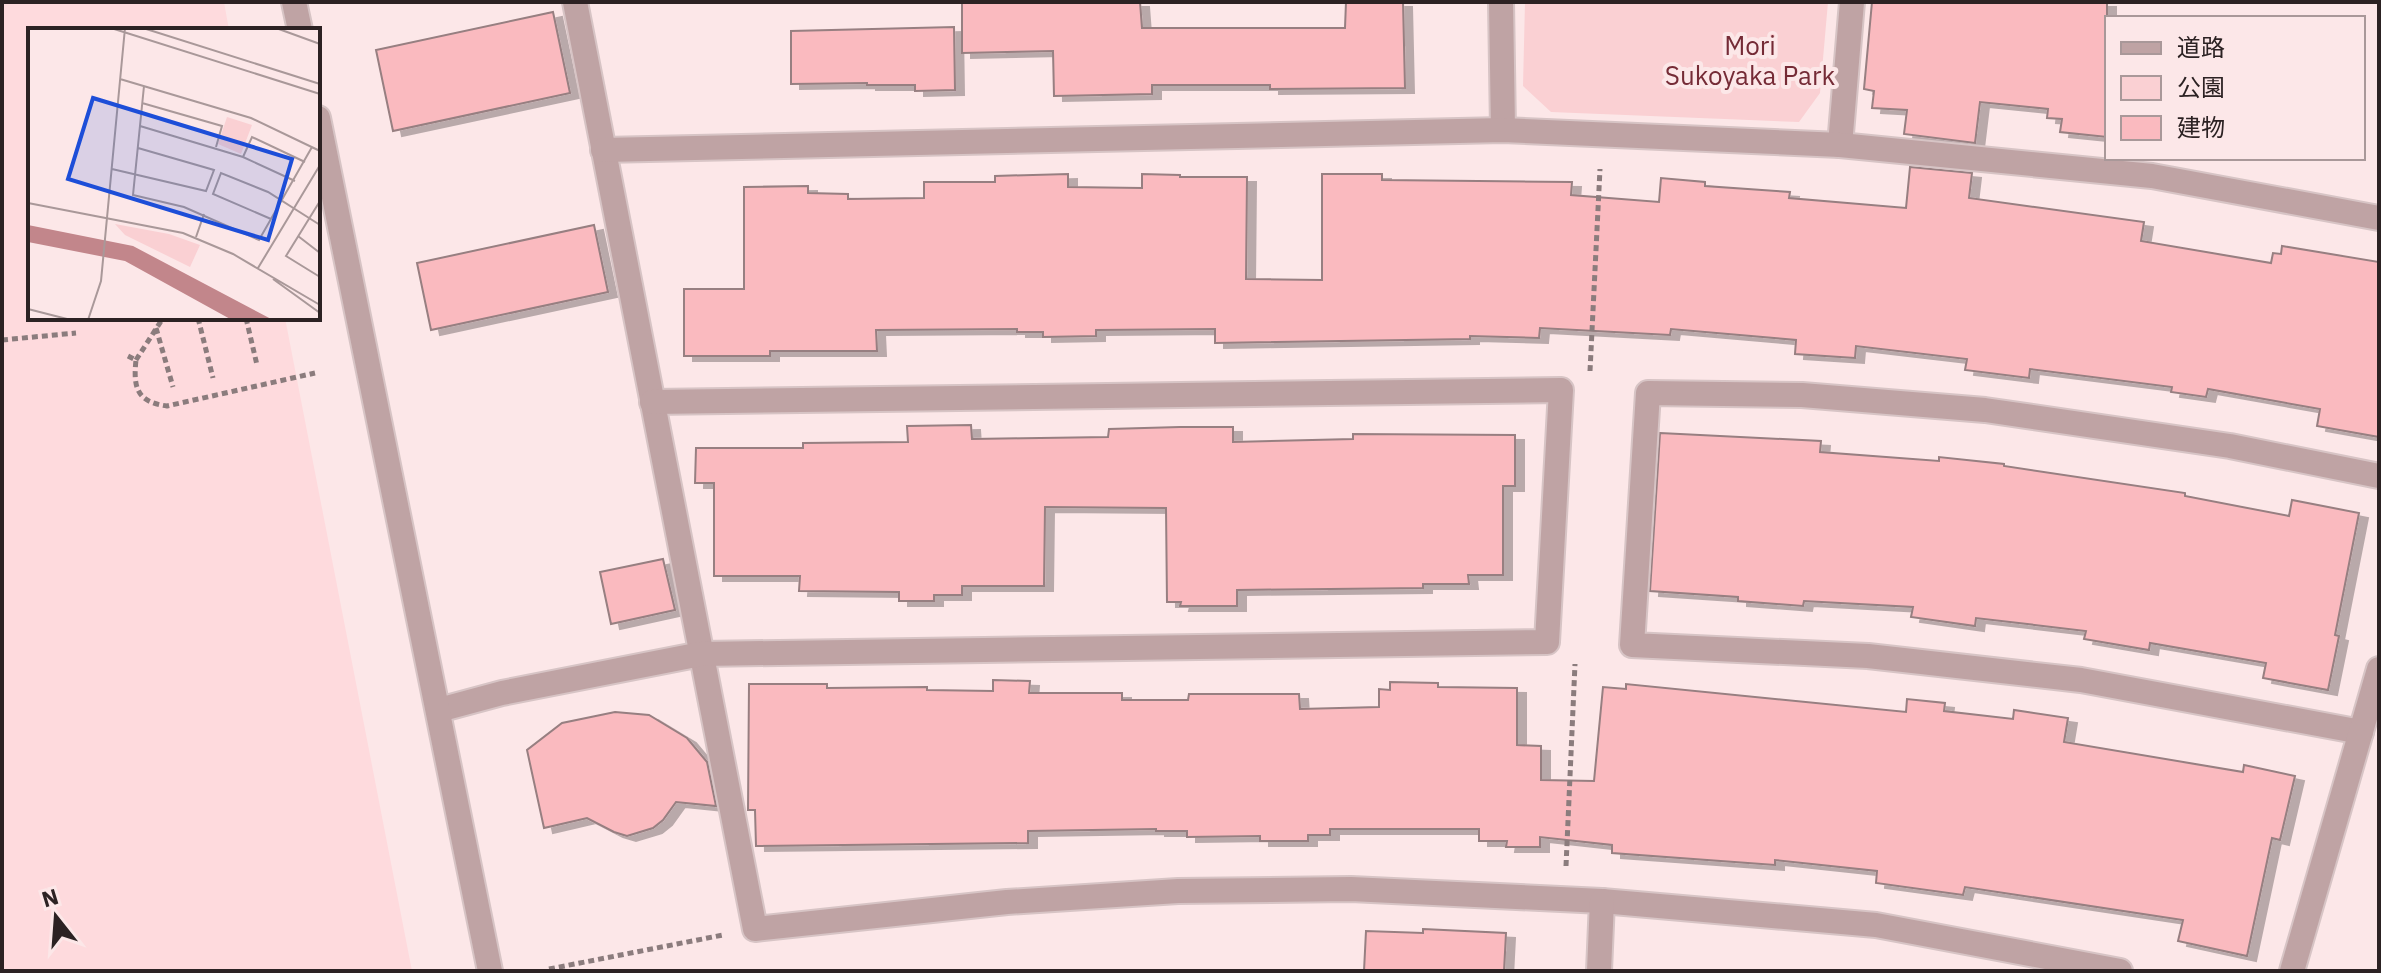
<svg xmlns="http://www.w3.org/2000/svg" width="2381" height="973" font-family="'IBM Plex Sans','Noto Sans JP',sans-serif">
  <style>
    .built { fill: #fedadd }
    .green { fill: #fad0d3 }
    .building { fill: #fababf; stroke: #977f81; stroke-width: 2; filter: url(#shadow) }
    .lines { fill: none; stroke-linecap: round; stroke-linejoin: round }
    .minor-casing { stroke: #d7c4c5; stroke-width: 28 }
    .tertiary-casing { stroke: #d7c4c5; stroke-width: 28 }
    .path { stroke: #8b7c7d; stroke-width: 5; stroke-dasharray: 6 4; stroke-linecap: butt }
    .minor { stroke: #bfa3a4; stroke-width: 24 }
    .tertiary { stroke: #bfa3a4; stroke-width: 24 }
    .labels { text-anchor: middle; stroke-width: 8; stroke-linejoin: round; paint-order: stroke }
    .park-label { font-size: 26px; fill: #752b36; stroke: #fce7e8 }
    .inset-road { fill: none; stroke: #a99899; stroke-width: 2 }
    .view { fill: #1d4ed8; fill-opacity: 0.15; stroke: #1d4ed8; stroke-width: 4 }
    .inset-edge { fill: none; stroke: #2c2223; stroke-width: 4 }
  </style>
  <defs>
    <filter id="shadow"><feDropShadow dx="9" dy="5" stdDeviation="0" flood-color="#0004"/></filter>
  </defs>
  <rect width="100%" height="100%" fill="#fce7e8"/>
  <polygon class="built" points="2,2 224,2 229,30 30,30 30,318 285,318 412,971 2,971"/>
  <polygon class="green" points="1525,2 1828,2 1820,93 1799,122 1551,112 1523,86"/>
  <g class="building">
    <polygon points="962,2 1140,2 1142,28 1345,28 1346,2 1403,2 1405,88 1270,89 1270,85 1152,85 1152,94 1054,96 1053,51 962,53"/>
    <polygon points="1872,2 2107,2 2107,137 2060,132 2062,119 2047,118 2048,109 1980,102 1975,143 1904,134 1907,110 1872,108 1874,91 1864,89"/>
    <polygon points="553,12 570,93 393,131 376,50"/>
    <polygon points="954,27 955,90 915,91 915,85 867,85 867,83 791,84 791,31"/>
    <polygon points="1910,167 1972,173 1969,198 2144,222 2141,241 2271,263 2273,253 2281,254 2282,246 2379,262 2379,437 2317,426 2320,409 2208,389 2206,397 2171,392 2172,387 2030,369 2029,378 1965,370 1967,359 1856,346 1855,358 1795,354 1796,340 1671,329 1670,335 1540,328 1539,338 1470,336 1470,339 1215,343 1215,329 1096,330 1096,336 1043,337 1043,332 1017,332 1017,329 876,330 877,351 770,351 770,356 684,356 684,289 744,289 744,187 808,186 808,193 848,194 848,199 924,198 924,182 995,182 995,176 1068,174 1068,187 1142,188 1142,174 1180,175 1180,177 1247,177 1246,279 1322,280 1322,174 1382,174 1382,180 1572,182 1571,195 1659,202 1661,178 1705,182 1705,186 1790,192 1789,198 1906,208"/>
    <polygon points="594,225 608,292 431,330 417,263"/>
    <polygon points="971,425 972,439 1108,437 1109,429 1180,427 1233,427 1233,442 1353,439 1353,434 1515,435 1515,486 1503,486 1503,575 1468,575 1469,584 1423,584 1423,588 1237,590 1237,606 1180,606 1181,602 1167,602 1166,508 1045,507 1044,586 962,586 962,595 934,595 934,601 899,601 899,592 799,591 800,576 714,576 714,483 695,483 696,448 803,448 803,443 908,442 907,426"/>
    <polygon points="1660,433 1821,441 1820,452 1939,461 1939,457 2004,464 2004,466 2185,493 2185,496 2289,516 2292,500 2359,513 2335,635 2339,636 2328,690 2263,678 2266,663 2150,643 2149,650 2084,639 2086,631 1976,618 1975,626 1911,617 1913,607 1804,601 1803,606 1738,601 1738,597 1650,591"/>
    <polygon points="663,559 675,610 611,624 600,572"/>
    <polygon points="993,680 1030,681 1029,693 1122,693 1122,700 1188,700 1189,694 1299,694 1300,709 1379,707 1379,689 1390,690 1390,682 1438,683 1438,687 1517,688 1517,745 1541,746 1541,780 1594,781 1603,687 1626,689 1626,684 1906,712 1907,699 1945,703 1944,711 2013,719 2014,710 2068,718 2064,742 2243,772 2244,765 2295,776 2280,840 2272,838 2247,956 2178,941 2183,920 1965,887 1963,895 1876,883 1877,871 1775,860 1775,865 1612,853 1612,845 1540,837 1540,847 1506,847 1507,841 1479,841 1479,829 1330,829 1330,835 1308,835 1308,841 1260,841 1260,836 1187,837 1187,831 1156,831 1156,829 1028,831 1028,843 756,846 755,810 748,810 749,684 827,684 827,688 927,687 927,690 993,691"/>
    <polygon points="615,712 649,715 687,738 707,762 716,806 676,802 663,820 653,828 627,836 614,832 587,818 544,828 527,750 562,723"/>
    <polygon points="1423,929 1506,933 1504,971 1364,971 1366,931 1423,933"/>
  </g>
  <g class="lines">
    <defs>
      <g id="minor">
        <polyline points="575,2 755,929 1007,902 1178,891 1351,889 1602,901 1876,925 2120,971"/>
        <polyline points="1501,2 1503,130"/>
        <polyline points="1840,145 1852,2"/>
        <polyline points="603,150 1503,130 1840,145 2152,176 2379,218"/>
        <polyline points="439,710 502,693 701,654 1547,642 1561,390 652,402"/>
        <polyline points="2361,732 2081,680 1868,656 1632,645 1648,393 1802,395 1985,410 2230,446 2379,476"/>
        <polyline points="1599,971 1602,901"/>
        <polyline points="2292,971 2379,669"/>
      </g>
      <g id="tertiary">
        <polyline points="294,2 300,30"/>
        <polyline points="318,118 490,971"/>
      </g>
    </defs>
    <use href="#minor" class="minor-casing"/>
    <use href="#tertiary" class="tertiary-casing"/>
    <g class="path">
      <polyline points="198,318 213,378"/>
      <polyline points="246,318 257,365"/>
      <polyline points="156,328 173,387"/>
      <polyline points="2,340 76,333"/>
      <path d="M128 356 136 360C133 388 137 402 167 406L315 373"/>
      <polyline points="136,360 163,318"/>
      <polyline points="1590,371 1600,169"/>
      <polyline points="1566,866 1575,664"/>
      <polyline points="549,969 723,935"/>
    </g>
    <use href="#minor" class="minor"/>
    <use href="#tertiary" class="tertiary"/>
  </g>
  <g class="labels">
    <g class="park-label">
      <text x="1750" y="55">Mori<tspan x="1750" dy="30">Sukoyaka Park</tspan></text>
    </g>
  </g>
  <g transform="translate(28 28)">
    <rect width="292" height="292" fill="#fce7e8"/>
    <path d="M199 89 224 97 213 126 190 116ZM87 196 141 206 172 217 162 239 97 207Z" fill="#fad0d3"/>
    <path d="M0 197 105 218 245 292H204L97 233 0 214Z" fill="#c2868b"/>
    <path class="inset-road" d="M83 0 292 66M115 0 292 56M248 0 292 16M92 51 223 90 292 123M116 58 105 167 156 179 231 212 284 119M114 75 194 98 188 119M112 98 215 129 267 153M215 129 224 109 277 134M84 141 178 163 186 142 110 120M292 173 258 228 292 249M0 175 155 205 205 226 292 277M243 191 185 166 193 145 240 164 292 197M270 208 292 225M168 209 176 186M230 240 292 137M245 251 292 285M0 281 43 292M60 292 73 253 97 0"/>
    <path class="view" d="M65 70 264 131 240 212 40 151Z"/>
    <rect width="292" height="292" class="inset-edge"/>
  </g>
  <rect width="2381" height="973" fill="none" stroke="#2c2223" stroke-width="8"/>
  <rect x="2105" y="16" width="260" height="144" fill="#fce7e8" stroke="#a99899" stroke-width="2"/>
  <rect x="2121" y="42" width="40" height="12" fill="#bfa3a4" stroke="#a99899" stroke-width="2"/>
  <text x="2177" y="56" font-size="24" fill="#2c2223">道路</text>
  <rect x="2121" y="76" width="40" height="24" fill="#fad0d3" stroke="#a99899" stroke-width="2"/>
  <text x="2177" y="96" font-size="24" fill="#2c2223">公園</text>
  <rect x="2121" y="116" width="40" height="24" fill="#fababf" stroke="#a99899" stroke-width="2"/>
  <text x="2177" y="136" font-size="24" fill="#2c2223">建物</text>
  <g transform="translate(56 917) rotate(343)" stroke="#fce7e8" stroke-width="6" paint-order="stroke">
  <path d="M0-6L14 30L0 20L-14 30Z" fill="#2c2223"/>
  <text y="-12" font-size="22" font-weight="bold" text-anchor="middle" fill="#2c2223">N</text>
  </g>
</svg>
